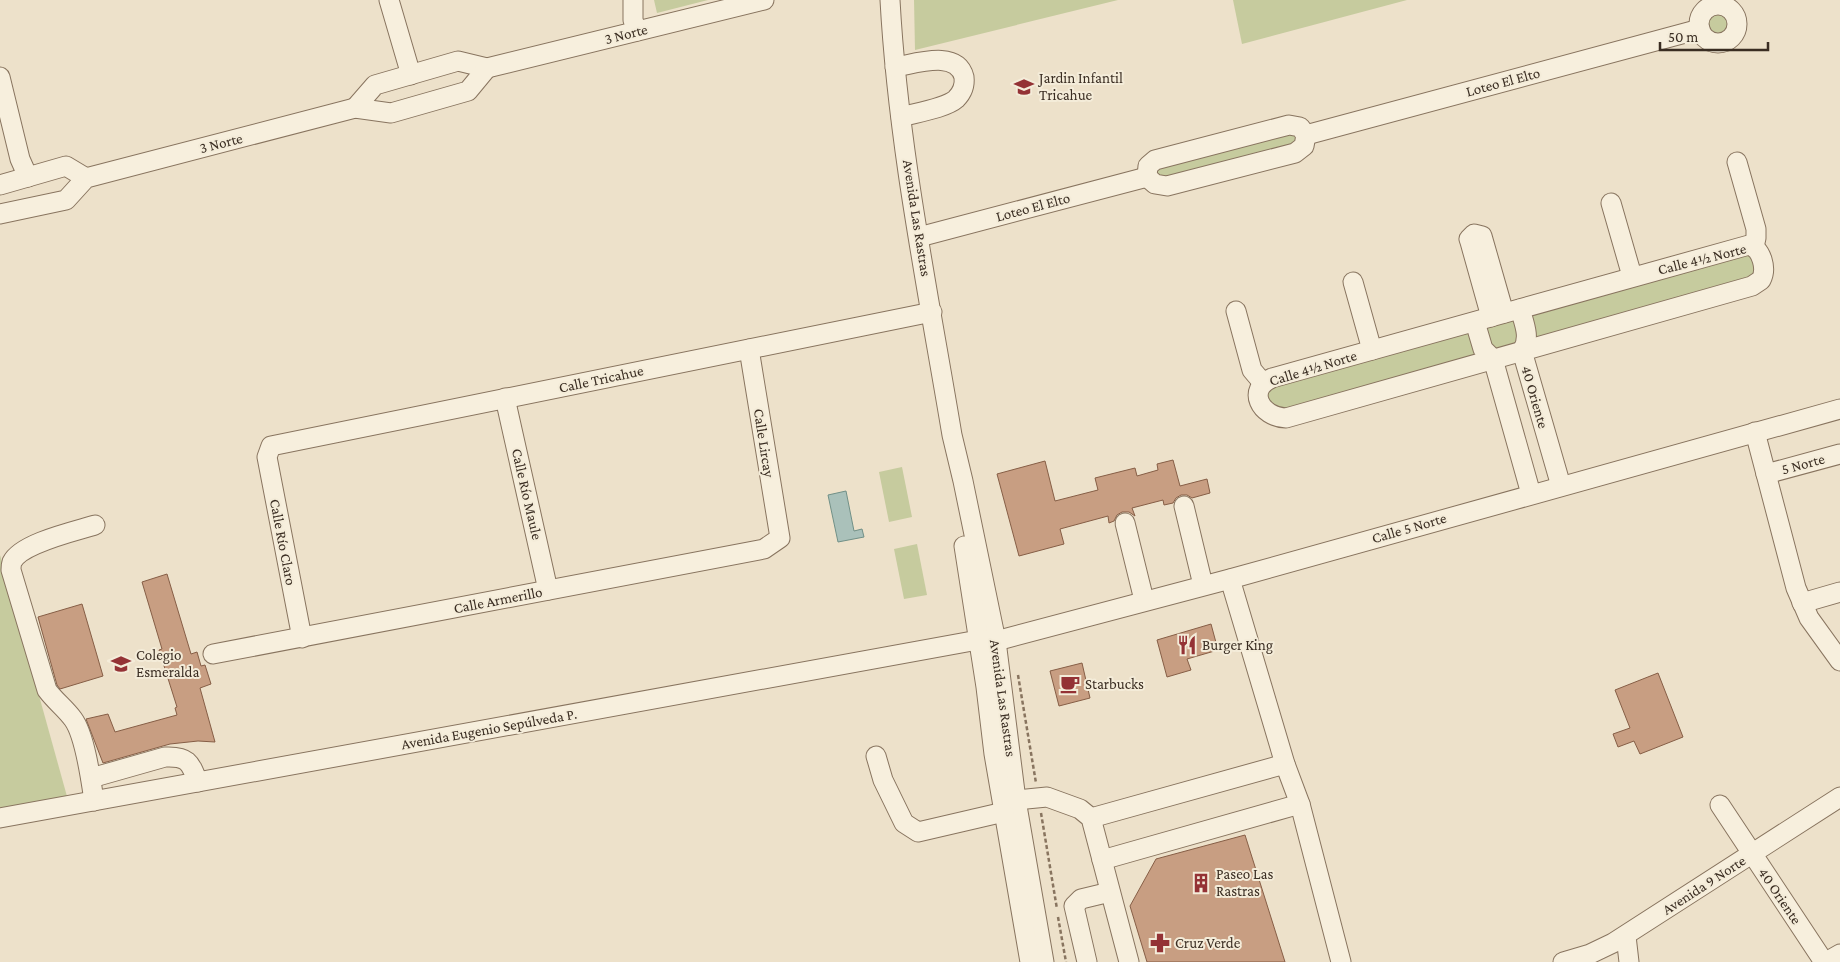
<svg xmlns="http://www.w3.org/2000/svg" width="1840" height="962" font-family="'Crimson Pro',serif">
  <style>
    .green { fill: #c6cb9e }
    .water { fill: #aac1ba; stroke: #719087 }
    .building { fill: #c89e82; stroke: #865e46 }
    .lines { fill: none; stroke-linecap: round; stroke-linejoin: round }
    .minor-casing { stroke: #88745f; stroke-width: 21 }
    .path { stroke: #88745f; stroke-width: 2.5; stroke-dasharray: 4 2.5; stroke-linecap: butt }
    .minor { stroke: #f7efdd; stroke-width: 19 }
    .labels { text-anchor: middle; stroke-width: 4; stroke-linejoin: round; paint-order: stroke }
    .street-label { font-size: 15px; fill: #3a2d22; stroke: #f4ecd9 }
    .poi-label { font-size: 15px; fill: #3a2d22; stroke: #f4ecd9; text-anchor: start }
  </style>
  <rect width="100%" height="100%" fill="#ede1ca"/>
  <g class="green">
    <polygon points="654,0 708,0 657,13"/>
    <polygon points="914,0 1118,0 915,50"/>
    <polygon points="1233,0 1407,0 1242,44"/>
    <circle cx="1718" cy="23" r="10"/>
    <polygon points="1290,133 1297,136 1296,144 1165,179 1156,174 1158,167"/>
    <polygon points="1750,254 1754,258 1755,276 1292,410 1271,409 1266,390 1268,386"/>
    <polygon points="902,467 912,517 889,522 879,472"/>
    <polygon points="917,544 927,595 904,599 894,549"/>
    <polygon points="0,555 68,800 0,814"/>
  </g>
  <polygon class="water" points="846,491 854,531 862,529 864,537 838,542 828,495"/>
  <g class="building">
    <polygon points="1173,460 1180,486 1207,479 1210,493 1192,498 1187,495 1181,495 1176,498 1173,503 1164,505 1163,500 1132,508 1135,516 1129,512 1122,512 1117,515 1114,521 1109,523 1108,516 1060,529 1064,544 1019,556 997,474 1045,461 1055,501 1098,490 1095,478 1135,468 1137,476 1158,470 1157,464"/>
    <polygon points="167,574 191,654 197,652 201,666 205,665 211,684 200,688 215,742 198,741 170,744 103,763 86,719 108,714 115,732 177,715 175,708 177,707 159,650 162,649 142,582"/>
    <polygon points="82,604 103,676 60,689 57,685 38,617"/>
    <polygon points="1211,624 1218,650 1187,659 1191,670 1167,677 1157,640"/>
    <polygon points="1082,663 1090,698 1059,706 1050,671"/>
    <polygon points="1658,673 1683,737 1640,754 1634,741 1618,747 1613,734 1630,728 1615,690"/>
    <polygon points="1245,835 1285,962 1147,962 1130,906 1156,859"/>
  </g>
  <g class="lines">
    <defs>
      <g id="minor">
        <polyline points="389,0 411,75"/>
        <polyline points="633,0 633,20 637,31"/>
        <path d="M890 0C898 146 928 291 952 435L963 481 996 641 1016 800 1044 962"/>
        <circle cx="1718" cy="24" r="19"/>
        <path d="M895 67C915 64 957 49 964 77 965 85 962 93 956 99 946 108 915 113 901 117"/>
        <polyline points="0,77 20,159 28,177"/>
        <polyline points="355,108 375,85 458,61 487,68 764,0"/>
        <polygon points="1289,125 1300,127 1306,135 1304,146 1295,153 1167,186 1155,184 1147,177 1148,166 1155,160"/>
        <polyline points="1306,135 1700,29"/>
        <polyline points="1737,162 1756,229 1756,238 1754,247"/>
        <polyline points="0,185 66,166 86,178"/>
        <polyline points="1611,203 1632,276"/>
        <polyline points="0,214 66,200 86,178 355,108 391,113 468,91 487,68"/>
        <polyline points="919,237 1147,177"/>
        <path d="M1749 245C1762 249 1767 269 1761 280L1752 286 1286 418C1260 417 1246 389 1272 378Z"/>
        <polyline points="1353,282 1372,350"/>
        <path d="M1520 309C1524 323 1531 338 1522 351L1561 486"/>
        <polyline points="1236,311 1252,370 1263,383"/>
        <polyline points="1491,317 1470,242 1469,239 1474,234 1482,236 1504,313"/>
        <polyline points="1475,322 1483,349 1493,359 1531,494"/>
        <polyline points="505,398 548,590"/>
        <polyline points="1755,432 1796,588 1809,618 1840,661"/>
        <polyline points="1766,474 1840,454"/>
        <polyline points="1184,506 1203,585"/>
        <polyline points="1125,523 1144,600"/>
        <polyline points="964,546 986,687 994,754 1030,962"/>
        <polyline points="1230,579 1285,764 1300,804 1341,962"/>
        <polyline points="1802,603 1840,592"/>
        <polyline points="302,638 267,457 271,446 932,312"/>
        <polyline points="213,654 764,549 780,538 749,349"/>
        <polyline points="876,756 883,780 904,823 918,832 1004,812"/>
        <path d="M91 778 165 757C188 756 190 762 198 782"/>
        <polyline points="1016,800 1047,797 1080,809 1091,818 1129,962"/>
        <path d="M94 801C91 780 85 735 73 719 65 708 55 701 47 690L11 570C11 567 11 565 12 562 21 543 76 531 95 525"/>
        <polyline points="1720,805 1824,962"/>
        <polyline points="0,818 978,640 996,641 1230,579 1840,409"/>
        <polyline points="1091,818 1285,764"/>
        <polyline points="1102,860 1300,804"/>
        <polyline points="1626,936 1629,962"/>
        <polyline points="1087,962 1074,906 1081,899 1110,892"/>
        <polyline points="1563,962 1590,954 1613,943 1840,797"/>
        <polyline points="1826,962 1840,954"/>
      </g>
    </defs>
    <use href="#minor" class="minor-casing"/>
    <g class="path">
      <polyline points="1018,675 1036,783"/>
      <polyline points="1041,813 1057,909"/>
      <polyline points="1058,917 1066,962"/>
    </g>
    <use href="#minor" class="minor"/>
  </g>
  <defs>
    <symbol id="school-bare" viewBox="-9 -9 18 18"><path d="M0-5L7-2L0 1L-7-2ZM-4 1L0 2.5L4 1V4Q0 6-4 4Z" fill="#943235" stroke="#f4ecd9" stroke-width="2.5" paint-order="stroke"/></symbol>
    <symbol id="restaurant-bare" viewBox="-9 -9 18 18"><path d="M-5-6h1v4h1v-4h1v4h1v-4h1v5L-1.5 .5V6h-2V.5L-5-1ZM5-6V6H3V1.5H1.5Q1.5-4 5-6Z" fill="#943235" stroke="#f4ecd9" stroke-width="2.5" paint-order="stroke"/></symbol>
    <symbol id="cafe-bare" viewBox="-9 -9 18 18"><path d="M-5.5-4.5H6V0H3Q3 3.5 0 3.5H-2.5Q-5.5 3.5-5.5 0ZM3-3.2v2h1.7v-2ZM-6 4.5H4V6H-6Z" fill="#943235" stroke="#f4ecd9" stroke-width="2.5" paint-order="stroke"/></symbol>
    <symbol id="building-bare" viewBox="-9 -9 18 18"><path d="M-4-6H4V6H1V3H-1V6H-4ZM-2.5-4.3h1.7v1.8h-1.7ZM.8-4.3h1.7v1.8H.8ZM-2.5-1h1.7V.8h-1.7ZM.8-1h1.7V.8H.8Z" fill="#943235" stroke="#f4ecd9" stroke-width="2.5" paint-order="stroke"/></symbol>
    <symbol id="pharmacy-bare" viewBox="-9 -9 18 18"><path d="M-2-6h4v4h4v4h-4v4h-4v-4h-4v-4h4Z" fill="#943235" stroke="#f4ecd9" stroke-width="2.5" paint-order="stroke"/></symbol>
  </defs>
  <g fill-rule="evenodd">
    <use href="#school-bare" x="1010" y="73" width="28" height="28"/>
    <use href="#restaurant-bare" x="1173" y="631" width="28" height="28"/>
    <use href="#school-bare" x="107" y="650" width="28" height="28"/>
    <use href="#cafe-bare" x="1056" y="670" width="28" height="28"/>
    <use href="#building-bare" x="1187" y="869" width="28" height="28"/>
    <use href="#pharmacy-bare" x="1146" y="929" width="28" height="28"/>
  </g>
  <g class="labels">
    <g class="street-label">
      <text transform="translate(626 34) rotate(-14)" y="5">3 Norte</text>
      <text transform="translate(1503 82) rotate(-15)" y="5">Loteo El Elto</text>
      <text transform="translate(221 143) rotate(-14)" y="5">3 Norte</text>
      <text transform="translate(1033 207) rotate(-15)" y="5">Loteo El Elto</text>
      <text transform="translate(917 218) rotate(81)" y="5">Avenida Las Rastras</text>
      <text transform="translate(1702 259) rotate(-14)" y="5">Calle 4½ Norte</text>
      <text transform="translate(1313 368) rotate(-17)" y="5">Calle 4½ Norte</text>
      <text transform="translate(601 379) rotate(-12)" y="5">Calle Tricahue</text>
      <text transform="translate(1535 397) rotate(74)" y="5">40 Oriente</text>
      <text transform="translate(764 443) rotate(81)" y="5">Calle Lircay</text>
      <text transform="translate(1803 464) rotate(-15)" y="5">5 Norte</text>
      <text transform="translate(527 494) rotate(77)" y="5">Calle Río Maule</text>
      <text transform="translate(1409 528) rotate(-16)" y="5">Calle 5 Norte</text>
      <text transform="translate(283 542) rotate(79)" y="5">Calle Río Claro</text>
      <text transform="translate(498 600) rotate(-11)" y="5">Calle Armerillo</text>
      <text transform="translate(1003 698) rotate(82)" y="5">Avenida Las Rastras</text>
      <text transform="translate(489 729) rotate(-10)" y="5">Avenida Eugenio Sepúlveda P.</text>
      <text transform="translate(1704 885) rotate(-33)" y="5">Avenida 9 Norte</text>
      <text transform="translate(1780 896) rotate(56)" y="5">40 Oriente</text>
    </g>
    <g class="poi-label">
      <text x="1039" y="83">Jardin Infantil<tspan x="1039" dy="17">Tricahue</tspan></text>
      <text x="1202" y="650">Burger King</text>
      <text x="136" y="660">Colegio<tspan x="136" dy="17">Esmeralda</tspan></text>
      <text x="1085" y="689">Starbucks</text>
      <text x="1216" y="879">Paseo Las<tspan x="1216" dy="17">Rastras</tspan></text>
      <text x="1175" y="948">Cruz Verde</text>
    </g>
  </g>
  <path d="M1660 42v8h108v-8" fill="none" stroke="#3a2d22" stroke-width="2.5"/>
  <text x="1668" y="42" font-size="15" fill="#3a2d22" stroke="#f4ecd9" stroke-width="4" paint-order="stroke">50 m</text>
</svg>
